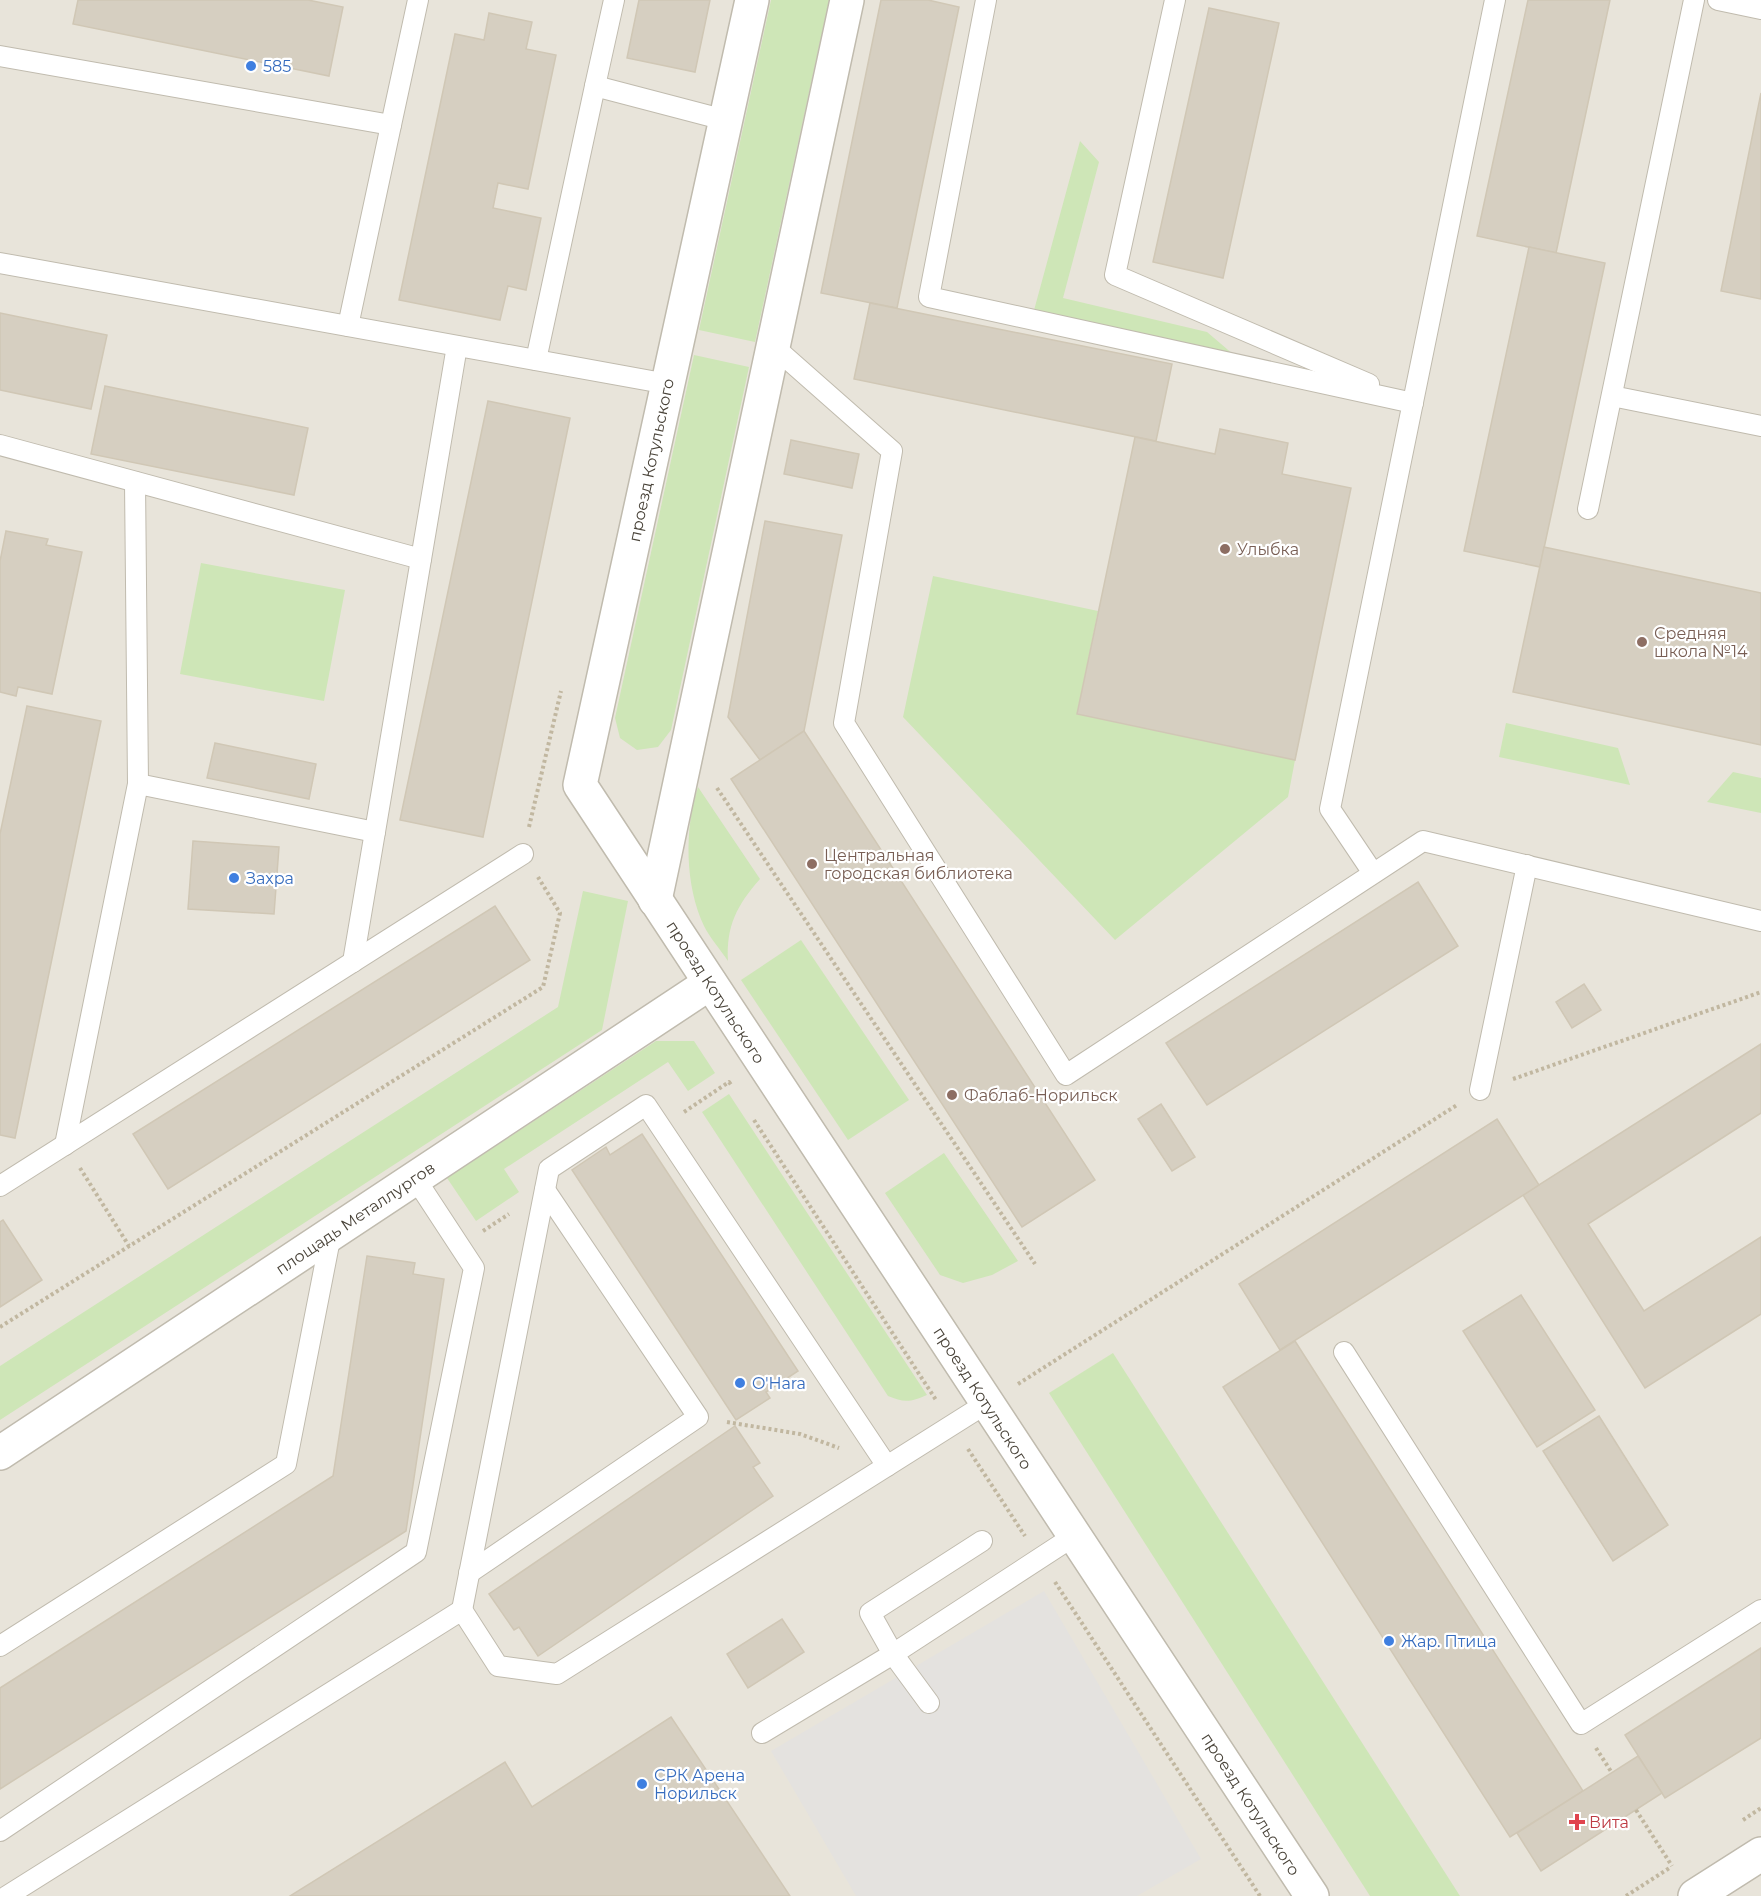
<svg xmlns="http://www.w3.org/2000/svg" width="1761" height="1896" font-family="Montserrat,sans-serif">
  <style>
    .residential { fill: #e8e4da }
    .green { fill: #cee6b7 }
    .parking { fill: #e4e2df }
    .building { fill: #d6cfc1; stroke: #d0c7b5; stroke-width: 1.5 }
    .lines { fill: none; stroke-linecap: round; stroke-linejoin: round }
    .service-casing { stroke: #c0bbae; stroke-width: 22 }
    .minor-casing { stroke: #c0bbae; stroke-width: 36 }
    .tertiary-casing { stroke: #c0bbae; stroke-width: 36 }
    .path { stroke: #c1b7a0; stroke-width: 4; stroke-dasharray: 3 3; stroke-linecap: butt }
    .service { stroke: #fff; stroke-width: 20 }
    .minor { stroke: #fff; stroke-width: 33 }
    .tertiary { stroke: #fff; stroke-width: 33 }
    .shop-dot { fill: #3f7fe0; stroke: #fff; stroke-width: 2 }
    .education-dot { fill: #8d6e63; stroke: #fff; stroke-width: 2 }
    .health-dot { fill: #e0444e; stroke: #fff; stroke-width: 2 }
    .labels { text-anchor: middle; stroke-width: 4.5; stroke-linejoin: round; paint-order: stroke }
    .shop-label { font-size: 16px; fill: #366cbe; stroke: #fff; text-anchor: start }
    .street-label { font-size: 16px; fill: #494339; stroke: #fff }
    .education-label { font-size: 16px; fill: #785e54; stroke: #fff; text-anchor: start }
    .health-label { font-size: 16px; fill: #be3a42; stroke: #fff; text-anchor: start }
  </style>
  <rect width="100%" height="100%" fill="#f5f2eb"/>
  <rect class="residential" x="0" y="0" width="1761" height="1896"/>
  <g class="green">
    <polygon points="771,0 829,0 755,342 699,330"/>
    <polygon points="1080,141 1099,162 1063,298 1207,332 1241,361 1033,314"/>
    <polygon points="694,355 749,367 671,730 658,747 637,750 620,738 615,718"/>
    <polygon points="201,563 345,590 324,701 180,674"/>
    <polygon points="933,576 1098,611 1077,714 1295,760 1288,797 1115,940 903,717"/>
    <polygon points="1506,723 1618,748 1630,785 1499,757"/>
    <polygon points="1733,772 1761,778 1761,813 1707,802"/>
    <path d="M698 787 760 879C737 905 726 926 728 961 720 949 710 938 704 926 685 886 684 829 698 787Z"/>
    <polygon points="583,891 628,901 602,1030 0,1420 0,1366 558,1007"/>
    <polygon points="801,940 909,1100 848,1140 741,980"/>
    <polygon points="656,1041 694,1041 715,1073 688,1091 668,1062 504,1169 519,1192 476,1221 447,1178"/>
    <path d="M729 1094 927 1395C911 1402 904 1403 888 1396L702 1112Z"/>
    <polygon points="944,1153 1018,1261 992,1275 963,1283 940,1275 885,1193"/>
    <polygon points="1113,1353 1460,1896 1370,1896 1049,1393"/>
  </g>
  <polygon class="parking" points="1044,1591 1201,1859 1137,1896 856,1896 771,1751"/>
  <g class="building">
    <polygon points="78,0 308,0 343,7 329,76 73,24"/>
    <polygon points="639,0 710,0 695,72 627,58"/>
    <polygon points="881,0 928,0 959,7 897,308 821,293"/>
    <polygon points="1528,0 1610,0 1556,253 1477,236"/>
    <polygon points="1209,8 1279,23 1223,278 1153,262"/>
    <polygon points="489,13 532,22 526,49 556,55 528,189 498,183 493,208 541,218 526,290 508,286 500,320 399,300 455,34 484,40"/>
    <polygon points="1761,93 1761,299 1721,291"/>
    <polygon points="1529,247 1605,263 1540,567 1464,551"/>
    <polygon points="870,303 1172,364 1156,441 854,379"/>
    <polygon points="0,313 107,335 91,409 0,390"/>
    <polygon points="105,386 308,428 294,495 91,454"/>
    <polygon points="488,401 570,418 483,837 400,820"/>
    <polygon points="1220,429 1288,443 1282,474 1351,488 1295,760 1077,714 1135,437 1215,454"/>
    <polygon points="791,440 859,454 852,488 784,474"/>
    <polygon points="765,521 842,535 804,731 760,760 728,717"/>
    <polygon points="6,531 48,539 46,545 82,552 52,694 18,687 16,696 0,692 0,561"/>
    <polygon points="1544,547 1761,593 1761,745 1513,692"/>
    <polygon points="27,706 101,721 15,1138 0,1135 0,834"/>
    <polygon points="804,731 1095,1180 1022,1227 731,779"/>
    <polygon points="215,743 316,764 309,799 207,778"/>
    <polygon points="193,841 279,847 274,914 188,909"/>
    <polygon points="1418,882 1458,946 1207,1105 1166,1043"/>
    <polygon points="495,906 530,960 168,1189 133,1134"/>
    <polygon points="1584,984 1601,1010 1572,1028 1556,1002"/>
    <polygon points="1761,1044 1761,1113 1588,1224 1644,1311 1761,1237 1761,1314 1645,1388 1523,1195"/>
    <polygon points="1161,1104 1195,1157 1172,1171 1138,1119"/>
    <polygon points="1497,1119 1539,1185 1280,1350 1239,1284"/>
    <polygon points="642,1134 798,1371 766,1392 770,1398 736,1420 572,1170 606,1147 610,1155"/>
    <polygon points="3,1220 42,1280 0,1307 0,1222"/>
    <polygon points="367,1256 415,1263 413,1274 444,1279 406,1531 0,1789 0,1688 333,1476"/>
    <polygon points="1521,1295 1595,1410 1537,1447 1463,1331"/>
    <polygon points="1295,1341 1583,1791 1510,1837 1223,1387"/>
    <polygon points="1599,1416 1668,1525 1613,1561 1543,1451"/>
    <polygon points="735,1426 760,1463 753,1467 773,1496 538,1656 519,1627 514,1630 489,1594"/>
    <polygon points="782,1619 804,1652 748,1688 727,1654"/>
    <polygon points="1761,1648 1761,1738 1665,1798 1625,1735"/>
    <polygon points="671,1717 790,1896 290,1896 505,1762 532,1807"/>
    <polygon points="1638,1756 1662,1793 1541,1871 1517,1833"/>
  </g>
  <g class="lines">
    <defs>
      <g id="service">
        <polyline points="614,0 595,86 725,120"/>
        <polyline points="986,0 929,297 1413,403"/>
        <polyline points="1175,0 1115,275 1369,384"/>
        <polyline points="1718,0 1761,9"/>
        <polyline points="0,56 391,125 348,326"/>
        <polyline points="391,125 418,0"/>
        <polyline points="0,263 668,384"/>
        <polyline points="773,346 892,451 844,723 1066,1075 1423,841 1761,921"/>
        <polyline points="536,360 595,86"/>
        <polyline points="1612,396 1761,426"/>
        <polyline points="0,445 421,559"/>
        <polyline points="1588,509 1694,0"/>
        <polyline points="138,784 375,832"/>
        <polyline points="1373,873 1330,809 1495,0"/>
        <polyline points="353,962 457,346"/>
        <polyline points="1480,1090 1527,865"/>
        <polyline points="65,1145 138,784 135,482"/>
        <polyline points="0,1186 523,854"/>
        <polyline points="1344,1352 1581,1724 1761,1610"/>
        <polyline points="469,1573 698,1417 545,1190"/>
        <polyline points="462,1610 549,1169 646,1105 887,1466"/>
        <polyline points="0,1646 286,1464 331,1234"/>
        <polyline points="929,1703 893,1654 1074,1536"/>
        <polyline points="762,1733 893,1654 870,1613 982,1541"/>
        <polyline points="0,1831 416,1552 474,1268 415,1178"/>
        <polyline points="7,1896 462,1610 498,1666 557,1674 987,1403"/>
      </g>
      <polyline id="minor" points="0,1453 710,983"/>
      <g id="tertiary">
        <polyline points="752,0 580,785 1312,1896"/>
        <polyline points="655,900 847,0"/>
        <polyline points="1695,1896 1761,1854"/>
      </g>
    </defs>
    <use href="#service" class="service-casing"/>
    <use href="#minor" class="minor-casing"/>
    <use href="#tertiary" class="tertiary-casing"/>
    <g class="path">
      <polyline points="717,788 1035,1264"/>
      <polyline points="529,827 561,691"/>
      <polyline points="1513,1079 1761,992"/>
      <polyline points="684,1112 729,1082 732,1086"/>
      <polyline points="754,1120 936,1400"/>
      <polyline points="80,1168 129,1246"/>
      <polyline points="483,1231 509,1214"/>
      <polyline points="0,1327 543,987 560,913 538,877"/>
      <polyline points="1018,1384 1457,1105"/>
      <polyline points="727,1422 800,1434 839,1448"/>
      <polyline points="968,1449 1025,1536"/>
      <polyline points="1055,1582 1260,1896"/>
      <polyline points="1596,1748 1612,1773"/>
      <polyline points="1636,1810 1672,1866"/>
      <polyline points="1743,1820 1761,1808"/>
      <polyline points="1626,1896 1671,1867"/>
    </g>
    <use href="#service" class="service"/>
    <use href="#minor" class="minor"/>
    <use href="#tertiary" class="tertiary"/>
  </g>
  <g class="shop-dot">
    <circle cx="251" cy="66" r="6"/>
    <circle cx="234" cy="878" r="6"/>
    <circle cx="740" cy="1383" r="6"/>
    <circle cx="1389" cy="1641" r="6"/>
    <circle cx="642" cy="1784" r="6"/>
  </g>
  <g class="education-dot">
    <circle cx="1225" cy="549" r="6"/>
    <circle cx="1642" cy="642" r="6"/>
    <circle cx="812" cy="864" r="6"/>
    <circle cx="952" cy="1095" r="6"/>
  </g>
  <path class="health-dot" d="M1574 1813h6v6h6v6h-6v6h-6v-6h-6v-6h6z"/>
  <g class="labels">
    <g class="shop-label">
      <text x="263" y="72">585</text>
      <text x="246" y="884">Захра</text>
      <text x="752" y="1389">O'Hara</text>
      <text x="1401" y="1647">Жар. Птица</text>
      <text x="654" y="1781">СРК Арена<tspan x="654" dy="18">Норильск</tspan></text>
    </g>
    <g class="street-label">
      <text transform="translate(651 460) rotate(-78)" y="6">проезд Котульского</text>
      <text transform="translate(716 992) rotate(57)" y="6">проезд Котульского</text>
      <text transform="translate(355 1218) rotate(-34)" y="6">площадь Металлургов</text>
      <text transform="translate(983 1398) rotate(57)" y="6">проезд Котульского</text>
      <text transform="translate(1251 1804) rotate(57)" y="6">проезд Котульского</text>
    </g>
    <g class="education-label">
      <text x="1237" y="555">Улыбка</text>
      <text x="1654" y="639">Средняя<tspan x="1654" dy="18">школа №14</tspan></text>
      <text x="824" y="861">Центральная<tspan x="824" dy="18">городская библиотека</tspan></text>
      <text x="964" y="1101">Фаблаб-Норильск</text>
    </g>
    <g class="health-label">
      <text x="1589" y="1828">Вита</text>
    </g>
  </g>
</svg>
